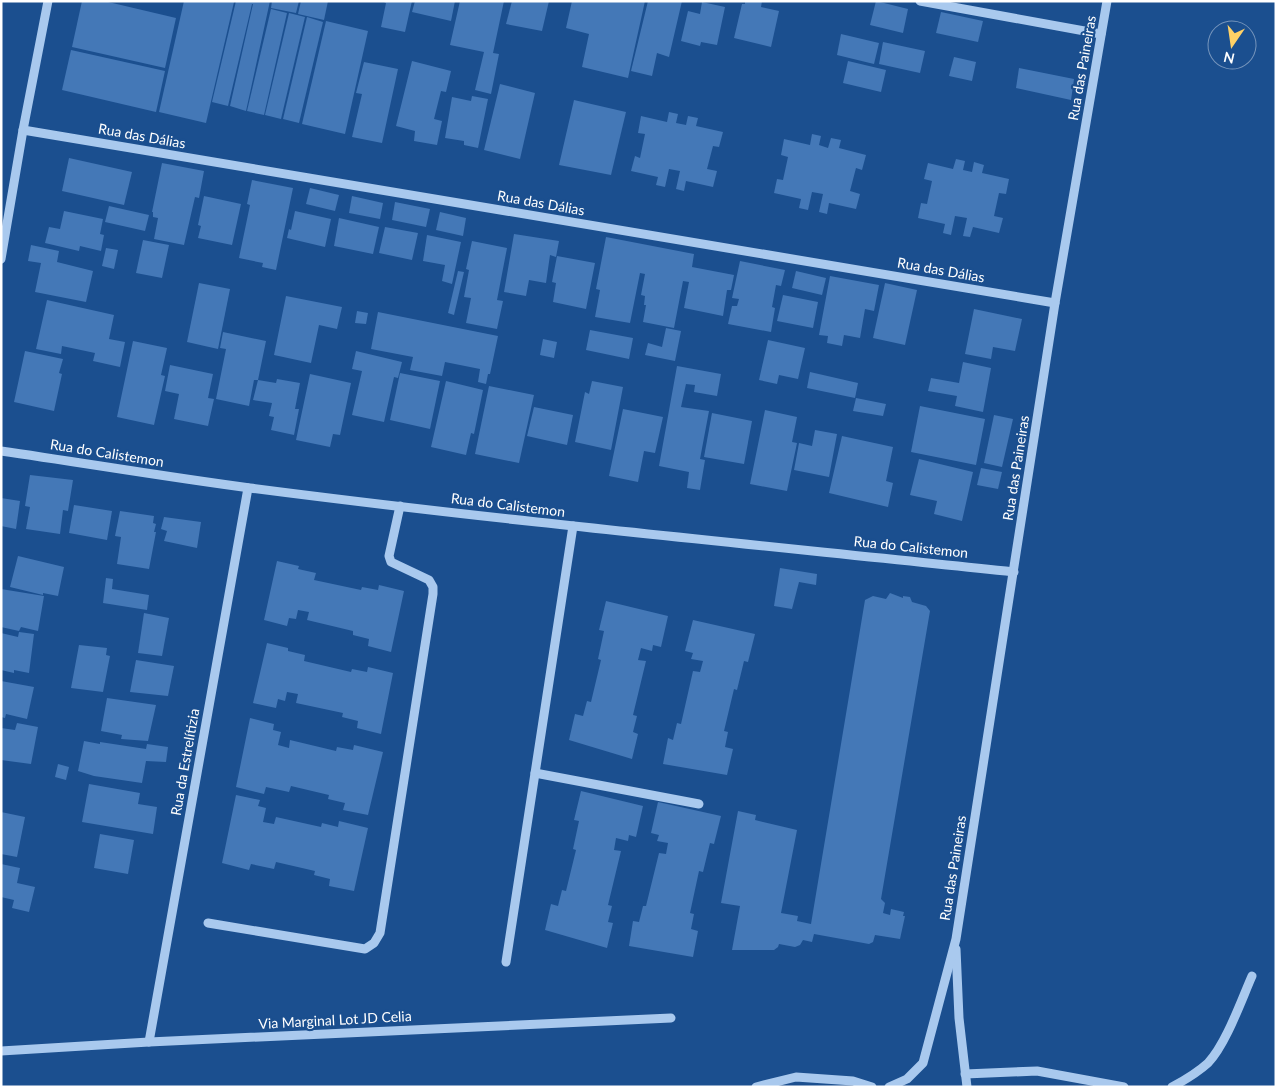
<svg xmlns="http://www.w3.org/2000/svg" width="1277" height="1088" font-family="Lato,sans-serif">
  <style>
    .building { fill: #4478b7 }
    .lines { fill: none; stroke-linecap: round; stroke-linejoin: round }
    .minor { stroke: #a9c9ee; stroke-width: 9 }
    .labels { text-anchor: middle; stroke-width: 4.5; stroke-linejoin: round; paint-order: stroke }
    .street-label { font-size: 14px; fill: #fff; stroke: #1b4f8f }
  </style>
  <rect width="100%" height="100%" fill="#1b4f8f"/>
  <g class="building">
    <polygon points="82,1 104,1 176,18 165,68 72,47"/>
    <polygon points="184,1 234,2 206,123 159,112"/>
    <polygon points="236,1 270,1 246,111 230,106 253,4 252,4 228,106 212,102"/>
    <polygon points="272,1 299,1 296,13 271,8"/>
    <polygon points="301,1 328,1 324,20 298,14"/>
    <polygon points="382,1 412,1 405,32 381,27 386,3"/>
    <polygon points="415,1 455,1 451,21 412,12"/>
    <polygon points="460,1 504,1 493,53 499,54 491,94 475,90 484,52 450,45"/>
    <polygon points="512,1 549,1 542,31 506,24"/>
    <polygon points="572,1 645,1 628,78 582,67 589,34 566,28"/>
    <polygon points="648,1 682,1 669,57 657,53 652,76 631,71"/>
    <polygon points="745,1 762,1 761,7 779,11 771,47 734,38 742,4 745,4"/>
    <polygon points="876,1 908,9 903,33 870,25"/>
    <polygon points="702,2 725,7 717,45 701,42 700,46 681,41 688,11 700,14"/>
    <polygon points="271,9 287,13 264,115 247,111"/>
    <polygon points="941,12 983,21 978,42 936,33"/>
    <polygon points="289,13 305,17 281,119 265,115"/>
    <polygon points="307,17 323,22 299,123 283,119"/>
    <polygon points="326,21 368,31 345,134 302,124"/>
    <polygon points="841,34 879,43 874,64 837,55"/>
    <polygon points="883,42 925,51 920,73 879,64"/>
    <polygon points="71,50 165,71 156,112 62,90"/>
    <polygon points="954,57 976,62 972,81 949,76"/>
    <polygon points="412,61 451,71 446,92 441,91 434,119 442,121 437,145 414,141 415,131 396,126"/>
    <polygon points="848,61 886,70 881,92 843,83"/>
    <polygon points="364,62 398,69 382,143 352,137 362,94 356,93"/>
    <polygon points="1019,68 1074,79 1071,100 1016,88"/>
    <polygon points="500,84 535,93 520,159 484,150"/>
    <polygon points="472,96 488,99 478,148 464,145 464,141 445,138 452,97 471,101"/>
    <polygon points="574,100 626,112 611,175 559,165"/>
    <polygon points="669,112 678,114 676,123 686,125 688,116 698,118 696,126 723,132 719,147 713,146 707,169 717,171 713,187 686,181 684,191 676,189 680,171 669,169 665,187 656,185 658,177 631,171 635,156 640,158 645,134 638,133 641,116 667,122"/>
    <polygon points="812,134 821,136 819,145 828,148 831,138 841,140 839,148 866,155 862,170 856,168 850,191 860,194 856,209 829,203 827,214 819,212 823,194 812,192 808,210 799,208 801,199 774,193 777,179 783,180 788,157 781,155 784,139 810,145"/>
    <polygon points="69,158 132,172 124,205 62,191"/>
    <polygon points="956,159 965,161 963,170 972,172 974,162 984,165 982,173 1009,179 1006,194 999,193 994,216 1003,218 999,233 973,227 970,237 963,236 967,218 955,216 951,235 943,233 945,224 918,218 921,203 927,204 932,181 924,179 928,163 953,169"/>
    <polygon points="162,163 204,171 199,198 195,197 184,245 154,239 158,218 153,217 153,212 152,212"/>
    <polygon points="252,180 293,188 276,270 262,267 263,263 239,258 250,205 247,204"/>
    <polygon points="310,188 339,195 335,211 306,204"/>
    <polygon points="204,196 241,204 232,245 198,238 201,226 198,225"/>
    <polygon points="352,196 383,203 380,219 349,213"/>
    <polygon points="395,202 430,209 426,227 392,220"/>
    <polygon points="109,206 149,215 145,231 105,222"/>
    <polygon points="64,211 103,219 100,234 104,235 101,251 80,246 79,251 45,243 49,227 60,229"/>
    <polygon points="295,211 331,219 325,247 287,238 289,229 291,230"/>
    <polygon points="440,212 466,218 463,236 436,230"/>
    <polygon points="339,218 379,227 373,254 334,246"/>
    <polygon points="385,227 418,233 412,260 379,253"/>
    <polygon points="514,234 559,241 556,257 550,255 546,283 529,280 526,296 504,292"/>
    <polygon points="427,235 461,242 452,284 442,281 445,265 423,261"/>
    <polygon points="606,237 694,254 692,267 734,275 731,290 727,290 723,316 684,308 689,282 683,281 674,328 643,322 646,305 644,305 645,296 641,295 645,274 640,273 630,323 595,317 600,290 596,289"/>
    <polygon points="143,240 169,245 162,278 136,273"/>
    <polygon points="472,241 507,248 497,300 503,301 497,329 466,323 471,298 464,297 469,270 466,269"/>
    <polygon points="31,245 59,251 57,262 93,271 86,302 35,292 41,263 28,261"/>
    <polygon points="106,248 118,250 114,269 102,266"/>
    <polygon points="557,256 595,263 586,309 553,302 556,283 552,282"/>
    <polygon points="740,261 785,270 781,286 776,285 772,307 775,308 771,332 728,324 732,306 737,306 739,299 732,298"/>
    <polygon points="458,271 464,272 454,315 448,313"/>
    <polygon points="796,271 826,278 822,295 792,288"/>
    <polygon points="830,276 879,285 874,311 865,309 860,338 844,335 842,346 827,343 828,336 819,335"/>
    <polygon points="199,283 230,289 218,349 187,342"/>
    <polygon points="885,283 917,290 905,345 873,338"/>
    <polygon points="783,295 818,302 813,328 777,321"/>
    <polygon points="286,296 342,307 337,329 319,325 311,363 274,355"/>
    <polygon points="47,300 114,315 109,339 125,342 120,367 93,361 95,353 62,346 61,354 36,349"/>
    <polygon points="974,309 1022,319 1015,351 993,347 991,359 965,354"/>
    <polygon points="357,311 368,313 366,324 355,323"/>
    <polygon points="378,312 498,336 490,374 488,374 486,384 478,382 480,369 445,362 442,376 410,370 413,357 371,349"/>
    <polygon points="666,328 681,331 675,361 645,355 648,343 662,347"/>
    <polygon points="590,330 633,338 629,359 586,350"/>
    <polygon points="223,332 266,341 258,380 254,380 249,406 216,399 226,349 220,348"/>
    <polygon points="543,339 557,342 554,358 540,355"/>
    <polygon points="768,340 805,348 798,379 779,375 777,384 759,380"/>
    <polygon points="133,341 167,348 161,375 165,376 154,425 117,417"/>
    <polygon points="25,351 63,359 59,373 62,374 54,411 14,402"/>
    <polygon points="356,351 402,362 398,378 394,377 384,422 352,415 362,371 352,369"/>
    <polygon points="963,362 991,368 983,412 955,406 957,396 928,391 931,378 959,383"/>
    <polygon points="170,365 213,374 208,398 214,399 208,426 174,419 179,394 165,391"/>
    <polygon points="677,366 721,374 717,396 694,392 695,385 686,384 681,407 709,411 700,459 705,460 700,490 687,488 689,472 659,466"/>
    <polygon points="810,372 858,383 855,398 807,388"/>
    <polygon points="400,373 440,381 430,429 390,420"/>
    <polygon points="310,374 351,383 340,435 333,434 330,447 296,440"/>
    <polygon points="277,379 300,383 295,409 299,409 294,435 271,430 274,417 269,416 272,403 253,400 258,380 276,383"/>
    <polygon points="446,381 483,390 474,434 471,433 466,455 431,447"/>
    <polygon points="592,381 623,387 611,450 575,442 585,392 589,394"/>
    <polygon points="489,386 534,395 519,463 475,454"/>
    <polygon points="856,398 886,404 883,416 853,411"/>
    <polygon points="920,406 985,419 976,465 911,452"/>
    <polygon points="534,407 573,415 567,445 527,436"/>
    <polygon points="623,409 663,417 655,453 644,451 638,482 609,476"/>
    <polygon points="765,410 797,417 792,442 797,443 787,491 750,484"/>
    <polygon points="712,413 752,421 744,464 704,457"/>
    <polygon points="994,415 1013,419 1002,467 984,463"/>
    <polygon points="815,430 837,434 829,477 794,470 799,443 812,446"/>
    <polygon points="842,436 893,447 886,481 893,483 888,507 829,493"/>
    <polygon points="919,459 973,472 962,521 934,514 937,501 910,495"/>
    <polygon points="981,468 1002,472 998,489 977,485"/>
    <polygon points="30,475 73,480 68,511 63,510 60,534 26,529 30,507 25,506"/>
    <polygon points="1,498 20,501 16,529 1,526"/>
    <polygon points="74,505 112,511 107,540 69,533"/>
    <polygon points="120,511 154,516 153,523 156,524 154,532 156,532 149,569 117,564 121,537 115,536"/>
    <polygon points="164,517 201,522 197,548 164,541 167,531 161,529"/>
    <polygon points="18,556 64,567 58,596 43,593 43,595 10,587"/>
    <polygon points="277,561 299,566 298,569 316,573 314,580 361,590 362,587 378,590 379,585 404,591 391,652 368,646 369,639 353,635 353,631 307,620 309,612 298,610 296,619 289,618 287,626 264,620"/>
    <polygon points="780,568 817,574 816,585 799,582 792,609 774,606"/>
    <polygon points="106,578 113,579 112,589 149,595 147,610 103,603"/>
    <polygon points="1,589 44,596 38,631 21,627 19,631 1,627"/>
    <polygon points="890,593 903,598 903,596 910,597 912,602 926,606 930,611 881,899 885,903 883,913 890,915 891,909 904,912 903,916 905,916 900,939 875,935 873,942 869,944 814,934 812,942 803,940 800,945 795,947 779,944 778,947 774,950 732,950 740,906 721,903 738,811 756,815 755,820 797,830 781,913 798,916 797,921 811,924 865,600 873,596 886,599"/>
    <polygon points="606,601 668,616 661,647 653,645 652,651 641,648 638,660 646,661 633,715 637,716 633,732 638,734 632,759 569,740 575,714 583,716 587,701 591,702 601,660 598,659 604,631 599,630"/>
    <polygon points="144,613 169,618 162,656 138,653"/>
    <polygon points="693,620 755,634 748,662 744,661 737,690 734,689 724,731 728,732 725,747 733,749 727,775 663,764 668,738 673,740 677,723 681,724 693,671 700,672 703,661 691,659 693,653 685,651"/>
    <polygon points="19,632 34,634 29,673 14,670 14,673 1,670 1,633 18,637"/>
    <polygon points="267,643 288,648 288,651 305,655 304,661 351,672 352,669 367,672 368,667 393,673 381,734 357,728 358,721 342,717 343,713 296,703 298,694 287,692 285,701 278,699 276,708 253,703"/>
    <polygon points="79,645 107,648 106,655 110,656 103,692 71,688"/>
    <polygon points="136,660 174,666 168,696 130,692"/>
    <polygon points="1,681 34,687 27,719 6,714 5,718 1,717"/>
    <polygon points="107,698 156,705 148,741 121,739 122,735 101,731"/>
    <polygon points="250,718 274,724 273,730 281,732 278,745 289,748 290,740 336,751 337,747 353,750 354,745 383,752 368,815 343,810 345,803 328,799 329,795 291,786 289,792 266,787 264,794 236,787"/>
    <polygon points="17,723 38,727 31,764 1,760 1,728 15,730"/>
    <polygon points="84,741 100,744 100,742 146,749 147,744 168,747 166,762 146,761 142,783 94,776 78,771"/>
    <polygon points="58,764 69,767 66,780 55,777"/>
    <polygon points="89,784 140,793 138,804 157,807 153,834 82,822"/>
    <polygon points="581,791 643,806 636,837 629,835 628,841 616,838 614,850 621,851 608,905 612,906 608,922 613,923 607,948 545,930 551,904 558,906 562,890 566,891 576,850 573,849 579,821 574,820"/>
    <polygon points="236,795 260,800 258,806 266,808 263,822 274,824 276,817 321,827 322,823 338,827 339,821 368,828 354,891 329,886 330,879 314,875 315,871 276,862 274,869 251,864 249,870 222,863"/>
    <polygon points="658,802 721,816 714,844 710,843 703,872 699,871 690,913 694,914 691,929 698,931 693,957 629,946 633,921 639,922 643,906 646,906 659,853 666,854 668,843 657,841 659,835 651,833"/>
    <polygon points="1,812 25,817 17,857 1,854"/>
    <polygon points="100,834 134,840 128,874 94,868"/>
    <polygon points="1,864 20,868 17,883 35,887 29,912 12,908 14,900 1,897"/>
  </g>
  <g class="lines">
    <g class="minor">
      <polyline points="920,1 1101,34"/>
      <polyline points="23,130 1055,303"/>
      <polyline points="1,259 23,130 48,1"/>
      <path d="M1 451C84 463 167 477 250 488 504 521 759 545 1014 572"/>
      <polyline points="535,773 699,804"/>
      <polyline points="208,923 365,949 374,943 380,933 433,594 433,587 429,580 391,562 389,556 400,506"/>
      <polyline points="956,949 959,1018 967,1087"/>
      <polyline points="506,962 573,526"/>
      <polyline points="149,1042 248,488"/>
      <polyline points="1,1051 149,1042 671,1018"/>
      <polyline points="965,1074 1037,1071 1124,1087"/>
      <polyline points="756,1087 796,1077 853,1081 872,1087"/>
      <polyline points="889,1087 907,1079 923,1063 956,939 1055,303 1107,1"/>
      <path d="M1172 1087C1185 1080 1197 1073 1208 1063 1226 1044 1241 1001 1252 976"/>
    </g>
  </g>
  <g class="labels">
    <g class="street-label">
      <text transform="translate(1082 68) rotate(-80)" y="5">Rua das Paineiras</text>
      <text transform="translate(142 136) rotate(10)" y="5">Rua das Dálias</text>
      <text transform="translate(541 203) rotate(10)" y="5">Rua das Dálias</text>
      <text transform="translate(941 270) rotate(10)" y="5">Rua das Dálias</text>
      <text transform="translate(107 453) rotate(9)" y="5">Rua do Calistemon</text>
      <text transform="translate(1016 468) rotate(-81)" y="5">Rua das Paineiras</text>
      <text transform="translate(508 505) rotate(7)" y="5">Rua do Calistemon</text>
      <text transform="translate(911 547) rotate(6)" y="5">Rua do Calistemon</text>
      <text transform="translate(185 762) rotate(-80)" y="5">Rua da Estrelítizia</text>
      <text transform="translate(953 868) rotate(-81)" y="5">Rua das Paineiras</text>
      <text transform="translate(335 1020) rotate(-3)" y="5">Via Marginal Lot JD Celia</text>
    </g>
  </g>
  <rect width="1277" height="1088" fill="none" stroke="#ffffff" stroke-width="5"/>
  <g transform="translate(1232 45) rotate(193)"><circle r="24" fill="#1b4f8f" stroke="#7695bc"/>
  <path d="M0-4L9 19L0 12L-9 19Z" fill="#ffd166"/>
  <text y="-8" font-size="14" font-weight="bold" text-anchor="middle" fill="#ffffff">N</text>
  </g>
</svg>
